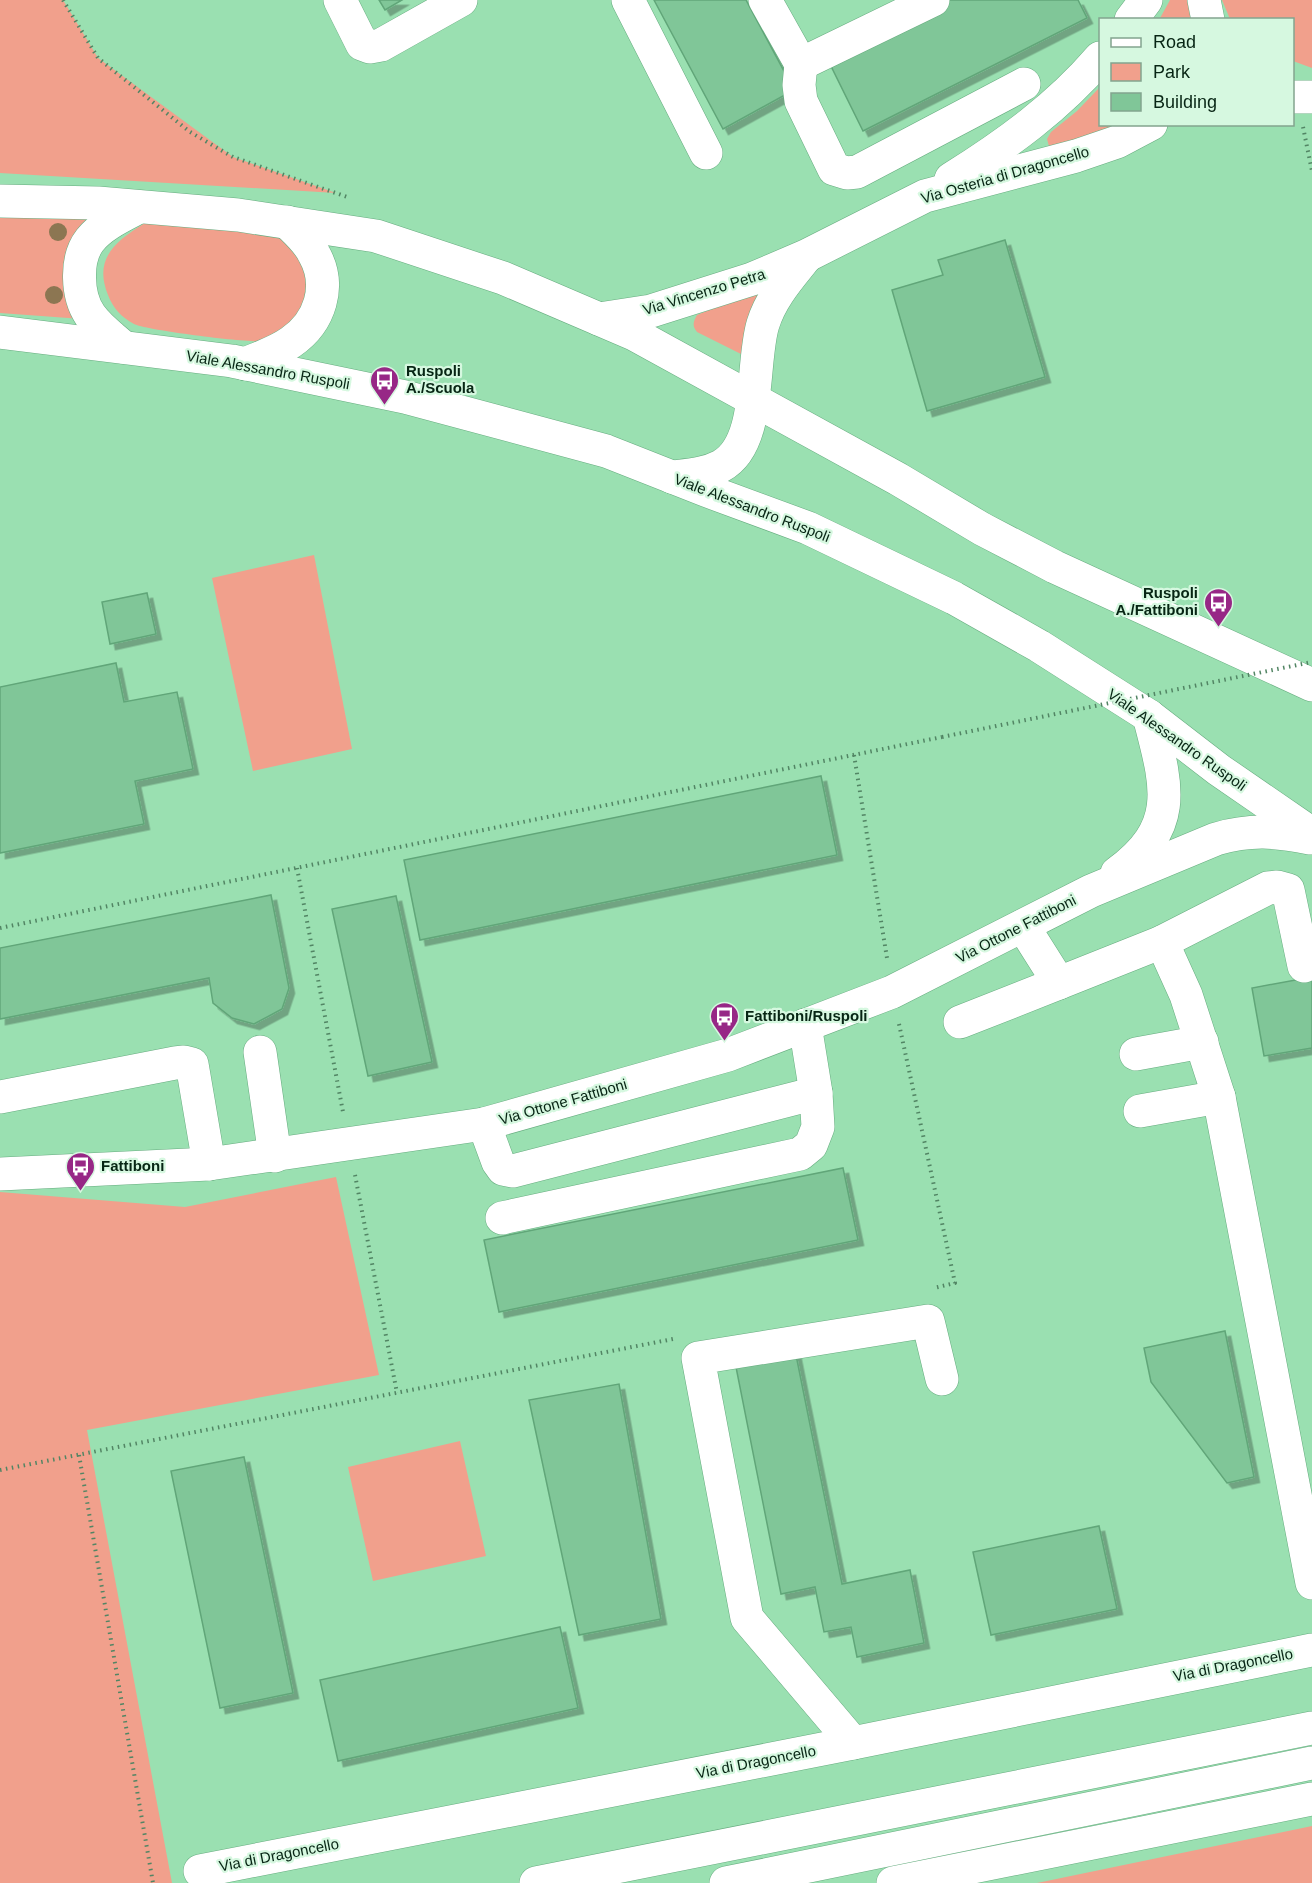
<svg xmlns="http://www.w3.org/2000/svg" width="1312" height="1883" font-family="Helvetica,sans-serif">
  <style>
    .green { fill: #f1a08c }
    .building { fill: #80c698; stroke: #61a679; stroke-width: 1.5; filter: url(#shadow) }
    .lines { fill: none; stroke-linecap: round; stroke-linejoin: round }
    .minor-casing { stroke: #66ac7f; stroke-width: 34 }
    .path { stroke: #528564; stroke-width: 4; stroke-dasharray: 1.5 4.5; stroke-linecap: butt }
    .minor { stroke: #fff; stroke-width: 33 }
    .path-bridge { stroke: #528564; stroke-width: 4; stroke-dasharray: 1.5 4.5; stroke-linecap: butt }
    .tree { fill: #8c7652 }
    .labels { text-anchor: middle; stroke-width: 4.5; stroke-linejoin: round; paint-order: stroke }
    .street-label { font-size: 15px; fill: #072514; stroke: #d6f8e0 }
    .poi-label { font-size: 15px; font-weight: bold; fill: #072514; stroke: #d6f8e0; text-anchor: start }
  </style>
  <defs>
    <filter id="shadow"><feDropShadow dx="5.5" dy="5.5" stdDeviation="0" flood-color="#0004"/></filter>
  </defs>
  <rect width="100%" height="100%" fill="#9ae0b1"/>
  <g class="green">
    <polygon points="0,0 63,0 98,58 233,157 336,193 0,173"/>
    <polygon points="1170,0 1196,0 1198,19 1159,20"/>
    <polygon points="1222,0 1312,0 1312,68 1293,61 1292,20 1230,19"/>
    <polygon points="1100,87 1100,124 1138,125 1049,146 1047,139 1051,132 1077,111"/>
    <polygon points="0,216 100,217 82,319 0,313"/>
    <path d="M145 223 265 230 302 248 314 314C301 321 273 340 261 341 248 343 145 330 134 324 121 317 113 308 108 295 93 258 116 241 145 223Z"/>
    <path d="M759 289 743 355 697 332C692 326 693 322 697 315Z"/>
    <polygon points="314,555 352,749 253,771 212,578"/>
    <polygon points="336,1177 379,1375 87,1430 172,1883 0,1883 0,1192 185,1207"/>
    <polygon points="460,1441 486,1556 373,1581 348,1467"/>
    <polygon points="1312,1826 1312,1883 1037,1883"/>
  </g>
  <g class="building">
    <polygon points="379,0 402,0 385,10"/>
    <polygon points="654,0 746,0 794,90 723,129"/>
    <polygon points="941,0 1078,0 1087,18 863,131 827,58"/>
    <polygon points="1005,240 1045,377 927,411 892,290 943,275 938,260"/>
    <polygon points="147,593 156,634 110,644 102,602"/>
    <polygon points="116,663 124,702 177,692 193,769 135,781 144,824 0,853 0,687"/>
    <polygon points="821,776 837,855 420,940 404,860"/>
    <polygon points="271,895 289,988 282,1009 254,1024 232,1018 213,1003 209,978 0,1019 0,948"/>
    <polygon points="396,896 432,1062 368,1076 332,909"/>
    <polygon points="1312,977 1312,1048 1264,1056 1252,988"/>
    <polygon points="843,1168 858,1240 499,1312 484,1240"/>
    <polygon points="1225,1331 1254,1477 1227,1483 1151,1382 1144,1348"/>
    <polygon points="795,1350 842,1584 910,1570 924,1643 857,1657 851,1627 824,1632 815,1587 781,1594 735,1362"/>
    <polygon points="619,1384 661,1619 579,1635 529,1400"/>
    <polygon points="244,1457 293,1693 220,1708 171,1471"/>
    <polygon points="1099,1526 1117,1609 991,1635 973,1552"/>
    <polygon points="560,1627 578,1708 338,1761 320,1680"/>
  </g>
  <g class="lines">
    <defs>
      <g id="minor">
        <polyline points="340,0 362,44 370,47 381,45 461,0"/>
        <polyline points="628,0 706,153"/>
        <polyline points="765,0 801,64 933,0"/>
        <polyline points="1204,0 1208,20"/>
        <polyline points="1131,20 1146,0"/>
        <polyline points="801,64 799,85 801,101 834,169 847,173 857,172 1024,84"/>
        <polyline points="1292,97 1312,97"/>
        <path d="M951 179C1007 144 1058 107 1100 58"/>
        <polyline points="0,201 98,203 238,215 376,236 503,278 634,334 898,479 982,529 1055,567 1312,685"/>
        <polyline points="599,319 651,311 752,279 806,256 925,196 1076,156 1117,142 1151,124"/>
        <polyline points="0,332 232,361 405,397 606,451 705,490 808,528 954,598 1039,646 1149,716 1219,770 1312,834"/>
        <path d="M123 347C112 337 99 328 90 315 77 296 75 259 90 240 102 225 122 216 139 207"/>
        <path d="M245 364C261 357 277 352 291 342 320 322 332 286 314 254 308 241 297 232 287 222"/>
        <path d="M672 477C689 475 706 474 721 466 762 444 751 362 763 324 771 298 789 278 805 258"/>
        <path d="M1117 873C1182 826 1166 783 1149 716"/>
        <polyline points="1023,926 1059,983 1162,942 1268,888 1277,887 1288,890 1304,966"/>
        <polyline points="1162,942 1186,995 1219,1097 1312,1583"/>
        <polyline points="960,1022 1059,983"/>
        <polyline points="260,1052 275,1156"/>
        <polyline points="1136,1054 1202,1042"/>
        <polyline points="0,1097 175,1063 184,1062 192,1064 209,1164"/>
        <polyline points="1140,1111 1219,1097"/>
        <polyline points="484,1124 498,1162 503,1169 513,1171 816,1093"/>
        <path d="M0 1174 209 1164 484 1124 728 1055 892 992 1091 891 1216 839C1251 829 1275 831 1310 838"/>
        <polyline points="502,1218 800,1154 811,1145 818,1127 816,1093 805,1025"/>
        <polyline points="853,1743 747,1618 698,1358 928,1321 942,1379"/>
        <polyline points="200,1871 853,1743 1312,1650"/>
        <polyline points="536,1883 1312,1728"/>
        <polyline points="726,1883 1312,1763"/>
        <polyline points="893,1883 1312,1799"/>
      </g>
    </defs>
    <use href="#minor" class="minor-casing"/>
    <g class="path">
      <polyline points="63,0 98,58 190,132 233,157 347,197"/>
      <polyline points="1303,127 1312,171"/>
      <polyline points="854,755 887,958"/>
      <polyline points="297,868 343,1112"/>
      <polyline points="0,928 942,737"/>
      <polyline points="899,1024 955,1283 934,1288"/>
      <polyline points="355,1175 397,1393"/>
      <polyline points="79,1455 153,1883"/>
      <polyline points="0,1470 673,1339"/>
    </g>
    <use href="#minor" class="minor"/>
    <polyline class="path-bridge" points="942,737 1312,662"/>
  </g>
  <g class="tree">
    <circle cx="58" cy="232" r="9"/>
    <circle cx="54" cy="295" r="9"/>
  </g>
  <defs>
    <symbol id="bus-pin" viewBox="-11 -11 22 30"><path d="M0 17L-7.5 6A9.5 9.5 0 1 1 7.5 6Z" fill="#972786" stroke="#d6f8e0"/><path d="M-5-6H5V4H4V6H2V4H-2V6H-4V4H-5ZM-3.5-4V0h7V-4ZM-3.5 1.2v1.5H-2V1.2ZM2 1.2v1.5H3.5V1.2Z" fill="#fff"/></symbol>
  </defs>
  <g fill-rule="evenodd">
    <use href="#bus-pin" x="368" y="364" width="33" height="45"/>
    <use href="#bus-pin" x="1202" y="586" width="33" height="45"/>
    <use href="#bus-pin" x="708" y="1000" width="33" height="45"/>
    <use href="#bus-pin" x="64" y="1150" width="33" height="45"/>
  </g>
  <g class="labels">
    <g class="street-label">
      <text transform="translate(1005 175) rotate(-16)" y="5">Via Osteria di Dragoncello</text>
      <text transform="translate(704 292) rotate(-17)" y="5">Via Vincenzo Petra</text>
      <text transform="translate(268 370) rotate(10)" y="5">Viale Alessandro Ruspoli</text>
      <text transform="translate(752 508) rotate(21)" y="5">Viale Alessandro Ruspoli</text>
      <text transform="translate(1177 740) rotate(35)" y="5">Viale Alessandro Ruspoli</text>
      <text transform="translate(1016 929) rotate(-27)" y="5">Via Ottone Fattiboni</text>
      <text transform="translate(563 1102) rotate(-16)" y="5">Via Ottone Fattiboni</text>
      <text transform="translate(1233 1665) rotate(-11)" y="5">Via di Dragoncello</text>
      <text transform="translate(756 1762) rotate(-11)" y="5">Via di Dragoncello</text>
      <text transform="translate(279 1855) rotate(-11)" y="5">Via di Dragoncello</text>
    </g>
    <g class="poi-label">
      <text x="406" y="376">Ruspoli<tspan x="406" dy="17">A./Scuola</tspan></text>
      <text x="1198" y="598" text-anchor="end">Ruspoli<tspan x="1198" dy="17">A./Fattiboni</tspan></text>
      <text x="745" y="1021">Fattiboni/Ruspoli</text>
      <text x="101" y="1171">Fattiboni</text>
    </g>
  </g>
  <rect x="1099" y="18" width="195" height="108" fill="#d6f8e0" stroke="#83a48e" stroke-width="1.5"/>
  <rect x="1111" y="38" width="30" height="9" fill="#ffffff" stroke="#83a48e" stroke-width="1.5"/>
  <text x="1153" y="48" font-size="18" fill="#072514">Road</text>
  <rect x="1111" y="63" width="30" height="18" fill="#f1a08c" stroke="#83a48e" stroke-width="1.5"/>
  <text x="1153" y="78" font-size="18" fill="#072514">Park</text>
  <rect x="1111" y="93" width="30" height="18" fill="#80c698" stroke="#83a48e" stroke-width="1.5"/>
  <text x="1153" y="108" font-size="18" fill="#072514">Building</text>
</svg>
